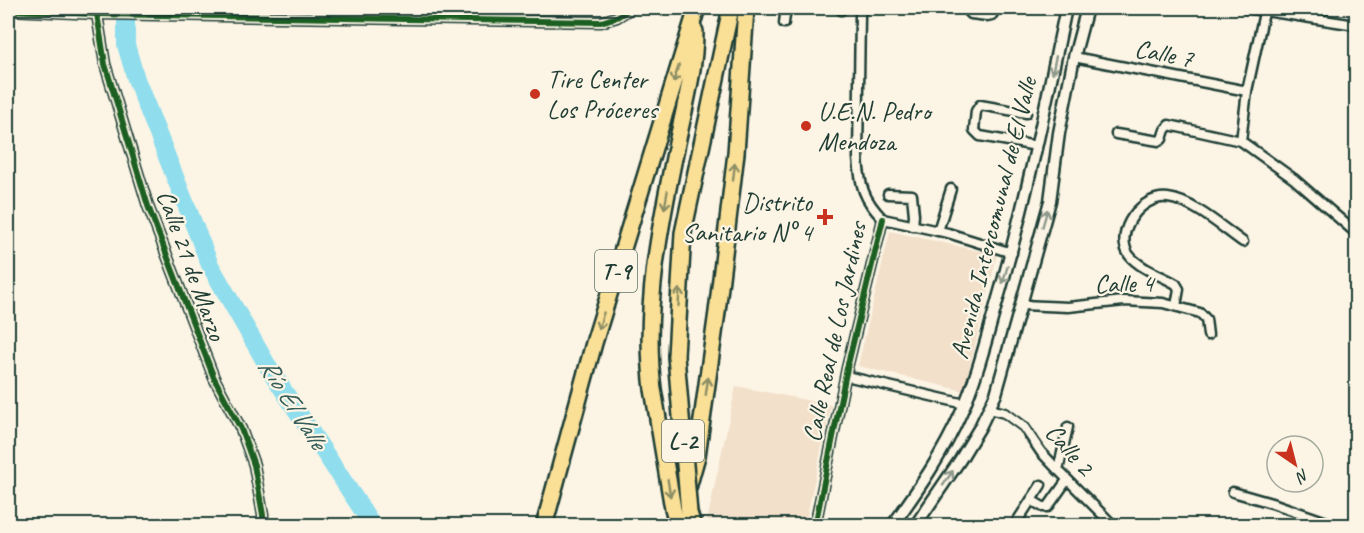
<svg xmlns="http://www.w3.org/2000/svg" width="1364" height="533" font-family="Caveat,sans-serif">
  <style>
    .built { fill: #f2e0cb }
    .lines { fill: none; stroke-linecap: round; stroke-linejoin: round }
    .river { stroke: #8fdded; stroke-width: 18 }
    .minor-casing { stroke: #1f3d34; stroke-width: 13 }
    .secondary-casing { stroke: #1f3d34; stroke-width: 15 }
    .motorway-casing { stroke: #1f3d34; stroke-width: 20 }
    .minor { stroke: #fcf5e5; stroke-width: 8 }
    .secondary { stroke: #fcf5e5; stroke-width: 10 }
    .motorway { stroke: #fadf96; stroke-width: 15 }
    .motorway-bridge-casing { stroke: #1f3d34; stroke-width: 20; stroke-linecap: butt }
    .motorway-bridge { stroke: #fadf96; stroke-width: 15 }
    .cycleway-casing { stroke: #fcf5e5; stroke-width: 10 }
    .cycleway { stroke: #1b5e20; stroke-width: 6 }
    .oneway { stroke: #8e998c }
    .oneway2 { stroke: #8c8e65 }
    .poi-dot { fill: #c8321e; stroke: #fcf5e5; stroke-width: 2 }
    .labels { text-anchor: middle; stroke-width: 4.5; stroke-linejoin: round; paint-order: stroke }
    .shield { fill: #fcf5e5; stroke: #617469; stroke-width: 1.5 }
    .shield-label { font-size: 24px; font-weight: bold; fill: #1f3d34 }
    .street-label { font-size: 26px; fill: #1f3d34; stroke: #fcf5e5 }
    .poi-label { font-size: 26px; fill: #1f3d34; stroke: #fcf5e5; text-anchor: start }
    .water-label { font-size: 27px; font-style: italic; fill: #355d59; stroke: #fcf5e5 }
  </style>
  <rect width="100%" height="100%" fill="#fcf5e5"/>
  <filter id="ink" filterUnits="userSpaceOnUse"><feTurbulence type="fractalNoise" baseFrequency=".0167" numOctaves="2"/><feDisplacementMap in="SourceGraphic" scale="12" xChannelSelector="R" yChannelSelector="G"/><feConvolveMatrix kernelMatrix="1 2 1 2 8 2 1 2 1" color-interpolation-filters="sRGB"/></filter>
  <g filter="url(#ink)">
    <g class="built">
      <polygon points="890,231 997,255 964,391 858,366"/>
      <polygon points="736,386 831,405 805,525 708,525 707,521"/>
    </g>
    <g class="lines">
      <polyline class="river" points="126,8 126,45 136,79 210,265 270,370 373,526"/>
      <defs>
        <g id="minor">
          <path d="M864 8 860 14 858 158C860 185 863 199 883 219"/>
          <polyline points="966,8 971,14 987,16 992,15 996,8"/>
          <polyline points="1245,8 1356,25"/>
          <polyline points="8,10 97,14 601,22 617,17 631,8"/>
          <polyline points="841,10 842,8"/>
          <polyline points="97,14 105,64 148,206 214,378 241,429 254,465 263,515 263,526"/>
          <polyline points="341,17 342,8"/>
          <polyline points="784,23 786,8"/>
          <polyline points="1074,57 1247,91"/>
          <polyline points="1026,113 980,105 976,111 974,130 980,136 1037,146"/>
          <polyline points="1116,134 1159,141 1162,139 1165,130 1169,125 1241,141 1294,179 1356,233"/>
          <polyline points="1241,141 1247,91 1265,8"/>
          <polyline points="888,194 912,195 914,215 913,226"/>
          <polyline points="883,219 948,233 1012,253"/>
          <polyline points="938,231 951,189"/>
          <polyline points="1022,305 1068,307 1124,301 1163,303 1200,313 1206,319 1208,335"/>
          <path d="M1176 306 1179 289 1176 284C1162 276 1139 268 1129 255 1113 232 1142 194 1168 198 1193 201 1223 228 1243 242"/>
          <polyline points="846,376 965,404"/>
          <polyline points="989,409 1005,413 1024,427 1041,452 1058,470 1114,526"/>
          <polyline points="1058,470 1068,427"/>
          <polyline points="1233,492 1275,504 1338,526"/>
          <polyline points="1031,500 1041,485"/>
          <polyline points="815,526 847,368 883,219"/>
          <polyline points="1014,526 1031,500 1043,507 1048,507 1067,480"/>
        </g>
        <g id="secondary">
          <path d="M892 526C918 490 943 454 961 413 976 380 985 344 995 309 1024 210 1045 109 1066 8"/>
          <polyline points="915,526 960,460 980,427 996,394 1050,201 1059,133 1074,57 1087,8"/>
        </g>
        <g id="motorway">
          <polyline points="676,356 683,233 731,8"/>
          <path d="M653 389C643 309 660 226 676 148 684 109 695 71 695 31"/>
          <polyline points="688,488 697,456 717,312 736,153 746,8"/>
          <polyline points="544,526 594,343 697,8"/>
        </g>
      </defs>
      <use href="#minor" class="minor-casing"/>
      <use href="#secondary" class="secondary-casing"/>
      <use href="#motorway" class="motorway-casing"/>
      <use href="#minor" class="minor"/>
      <use href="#secondary" class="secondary"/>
      <use href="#motorway" class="motorway"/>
      <defs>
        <g id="motorway-bridge">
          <polyline points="676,356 689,513 693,526"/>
          <polyline points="653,389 673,509 678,526"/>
        </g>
      </defs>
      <use href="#motorway-bridge" class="motorway-bridge-casing"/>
      <use href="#motorway-bridge" class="motorway-bridge"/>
      <defs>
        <g id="cycleway">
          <polyline points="8,10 97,14 601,22 617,17 631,8"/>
          <polyline points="97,14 105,64 148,206 214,378 241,429 254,465 263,515 263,526"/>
          <polyline points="815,526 847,368 883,219"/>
        </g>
      </defs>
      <use href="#cycleway" class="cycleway-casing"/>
      <use href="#cycleway" class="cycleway"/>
    </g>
    <defs><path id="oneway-shaft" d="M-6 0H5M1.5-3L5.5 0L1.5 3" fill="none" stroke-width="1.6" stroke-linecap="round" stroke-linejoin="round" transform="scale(1.5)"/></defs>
    <g class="oneway">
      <use href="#oneway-shaft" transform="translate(1054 65) rotate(102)"/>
      <use href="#oneway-shaft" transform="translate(1045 218) rotate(-74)"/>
      <use href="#oneway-shaft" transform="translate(1005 275) rotate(107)"/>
      <use href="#oneway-shaft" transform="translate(948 478) rotate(-56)"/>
    </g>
    <g class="oneway2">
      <use href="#oneway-shaft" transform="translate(676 74) rotate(109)"/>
      <use href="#oneway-shaft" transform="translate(734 172) rotate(-83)"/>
      <use href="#oneway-shaft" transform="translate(666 200) rotate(100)"/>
      <use href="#oneway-shaft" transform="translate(679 297) rotate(-87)"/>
      <use href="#oneway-shaft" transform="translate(601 321) rotate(107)"/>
      <use href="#oneway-shaft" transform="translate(707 386) rotate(-82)"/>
      <use href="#oneway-shaft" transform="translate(669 488) rotate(81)"/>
    </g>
  </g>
  <g class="poi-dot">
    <circle cx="535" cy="94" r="6"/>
    <circle cx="806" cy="126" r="6"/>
    <path d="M822 208h6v6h6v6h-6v6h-6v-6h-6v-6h6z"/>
  </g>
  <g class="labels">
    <g class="shield">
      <rect x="595" y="250" width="42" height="42" rx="4.5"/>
      <rect x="662" y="420" width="42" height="42" rx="4.5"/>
    </g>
    <g class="shield-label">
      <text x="616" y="279">T-9</text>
      <text x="683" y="449">L-2</text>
    </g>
    <g class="street-label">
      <text transform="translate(1164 53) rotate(11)" y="9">Calle 7</text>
      <text transform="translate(993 218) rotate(-76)" y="9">Avenida Intercomunal de El Valle</text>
      <text transform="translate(192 265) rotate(70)" y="9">Calle 21 de Marzo</text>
      <text transform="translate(1124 283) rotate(-1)" y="9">Calle 4</text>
      <text transform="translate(834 332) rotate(-78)" y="9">Calle Real de Los Jardines</text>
      <text transform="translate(1070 449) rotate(49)" y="9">Calle 2</text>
    </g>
    <g class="poi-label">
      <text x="547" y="88">Tire Center<tspan x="547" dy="30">Los Próceres</tspan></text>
      <text x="818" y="120">U.E.N. Pedro<tspan x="818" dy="30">Mendoza</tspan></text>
      <text x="812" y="211" text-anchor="end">Distrito<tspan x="812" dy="30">Sanitario N° 4</tspan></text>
    </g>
    <g class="water-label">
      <text transform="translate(293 403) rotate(57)" y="9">Río El Valle</text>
    </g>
  </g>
  <rect width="1364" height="533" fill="none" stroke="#fcf5e5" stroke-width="30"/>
  <rect x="15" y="15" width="1334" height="503" fill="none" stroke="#1f3d34" stroke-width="2" filter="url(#ink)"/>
  <g transform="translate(1295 464) rotate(145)"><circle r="28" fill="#fcf5e5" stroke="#a4ab9e" stroke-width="1.5"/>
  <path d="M0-4.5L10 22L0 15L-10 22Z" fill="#c8321e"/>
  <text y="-9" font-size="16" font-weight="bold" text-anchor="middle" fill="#1f3d34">N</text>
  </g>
</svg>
